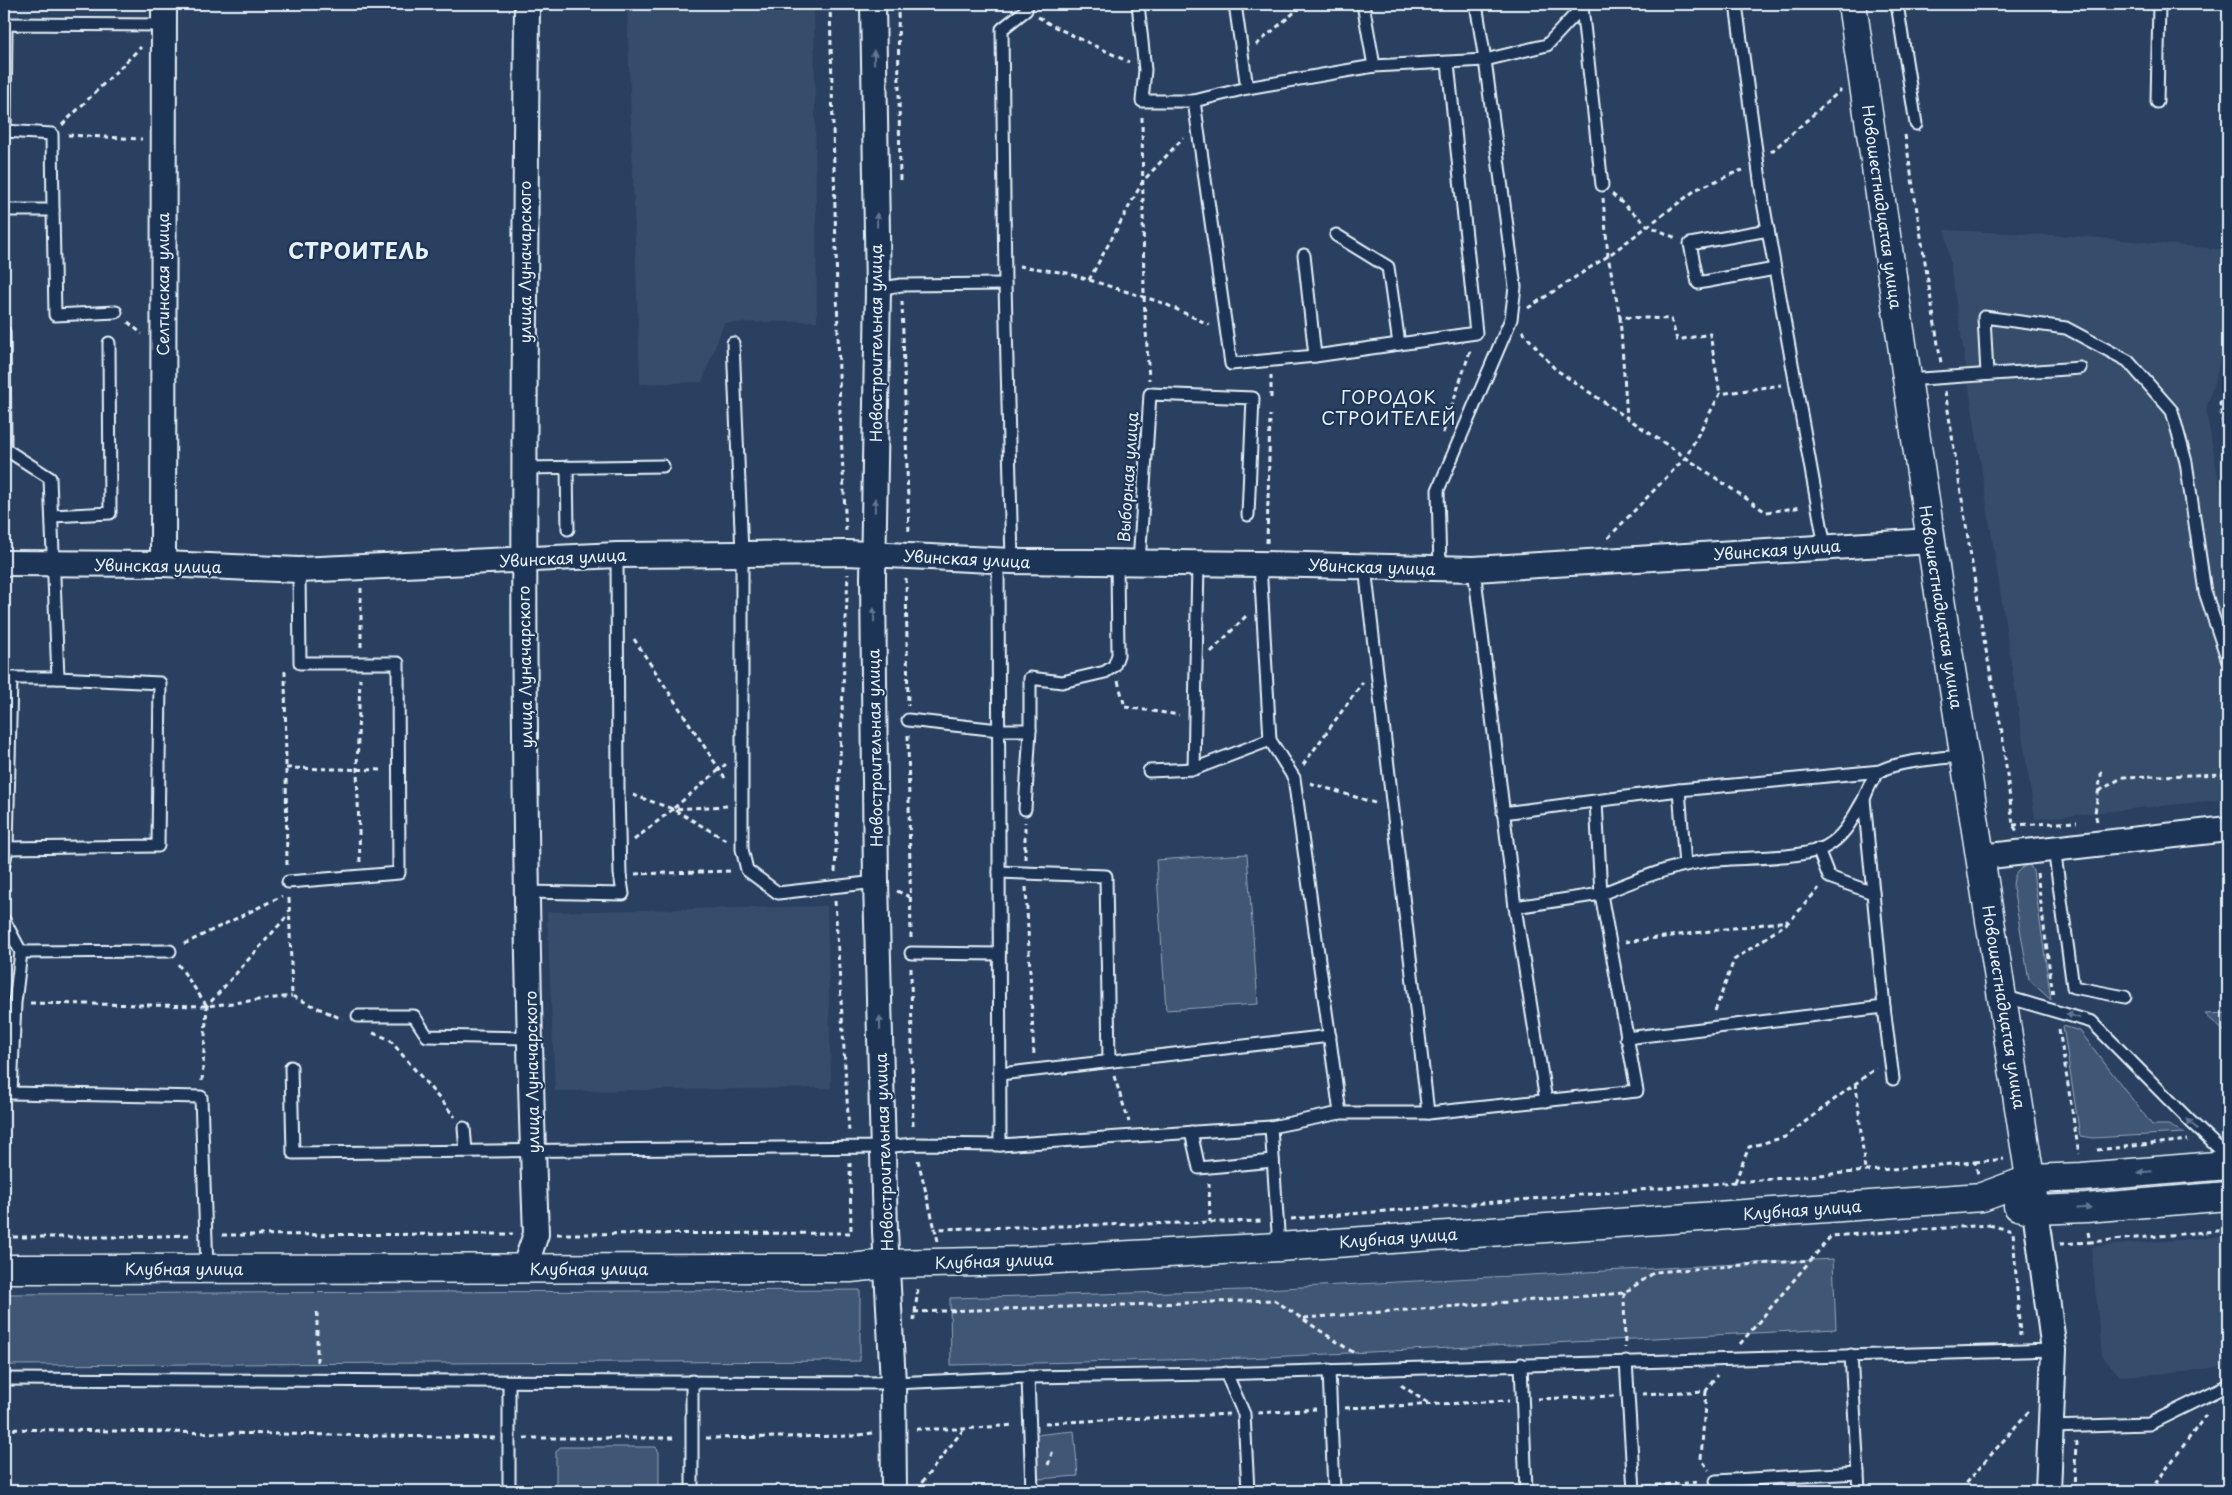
<svg xmlns="http://www.w3.org/2000/svg" width="2232" height="1495" font-family="'Playpen Sans',sans-serif">
  <style>
    .built { fill: #364d6b }
    .green { fill: #415774; stroke: #94a4b6 }
    .lines { fill: none; stroke-linecap: round; stroke-linejoin: round }
    .lane-casing { stroke: #e8f1f8; stroke-width: 15 }
    .street-casing { stroke: #e8f1f8; stroke-width: 28 }
    .secondary-casing { stroke: #e8f1f8; stroke-width: 31 }
    .path { stroke: #e8f1f8; stroke-width: 3; stroke-dasharray: 5 4; stroke-linecap: butt }
    .lane { stroke: #1d3557; stroke-width: 11 }
    .street { stroke: #1d3557; stroke-width: 24 }
    .secondary { stroke: #1d3557; stroke-width: 28 }
    .oneway { fill: #64778f }
    .labels { text-anchor: middle; stroke-width: 4.5; stroke-linejoin: round; paint-order: stroke }
    .street-label { font-size: 16px; fill: #e8f1f8; stroke: #1d3557 }
    .neighbourhood-label { font-size: 18px; letter-spacing: 1px; fill: #e8f1f8; stroke: #1d3557 }
    .district-label { font-size: 21px; font-weight: bold; letter-spacing: 1px; fill: #e8f1f8; stroke: #1d3557 }
  </style>
  <rect width="100%" height="100%" fill="#294061"/>
  <filter id="ink" filterUnits="userSpaceOnUse"><feTurbulence type="fractalNoise" baseFrequency=".02" numOctaves="2"/><feDisplacementMap in="SourceGraphic" scale="10" xChannelSelector="R" yChannelSelector="G"/><feConvolveMatrix kernelMatrix="1 2 1 2 8 2 1 2 1" color-interpolation-filters="sRGB"/></filter>
  <g filter="url(#ink)">
    <g class="built">
      <polygon points="627,4 814,4 817,321 724,323 702,382 640,384"/>
      <polygon points="1945,230 2089,237 2228,250 2228,349 2224,348 2206,410 2228,532 2228,799 2035,819"/>
      <polygon points="827,906 831,1088 555,1091 547,912"/>
      <polygon points="2228,1236 2228,1365 2184,1372 2120,1376 2102,1356 2091,1247"/>
    </g>
    <g class="green">
      <polygon points="1247,854 1258,1004 1166,1010 1156,860"/>
      <path d="M2029 864 2033 871 2051 1000 2029 980 2013 888C2013 874 2017 870 2029 864Z"/>
      <polygon points="2228,1013 2228,1035 2205,1014"/>
      <polygon points="2063,1026 2080,1031 2152,1125 2168,1125 2185,1133 2092,1138 2080,1136"/>
      <polygon points="1833,1259 1836,1329 1248,1358 951,1365 950,1298 1245,1290"/>
      <polygon points="860,1290 860,1361 4,1365 4,1294"/>
      <polygon points="1074,1431 1078,1476 1038,1479 1034,1435"/>
      <polygon points="560,1447 656,1447 659,1452 659,1491 556,1491 556,1452"/>
    </g>
    <g class="lines">
      <defs>
        <g id="lane">
          <polyline points="1138,4 1145,70 1142,101 1194,101 1247,88 1374,66 1485,60 1476,4"/>
          <polyline points="1235,4 1247,88"/>
          <polyline points="1363,4 1374,66"/>
          <polyline points="1736,4 1763,202 1825,547"/>
          <polyline points="1897,4 1916,124"/>
          <polyline points="1582,7 1602,185"/>
          <polyline points="1194,101 1231,364 1315,356 1476,333 1448,63"/>
          <polyline points="2157,102 2159,4"/>
          <polyline points="4,210 53,210 52,134 5,131 6,24 164,25"/>
          <polyline points="53,210 55,315 116,312"/>
          <polyline points="1768,230 1690,244 1698,283 1775,269"/>
          <polyline points="1336,235 1388,267 1399,344"/>
          <polyline points="1304,255 1315,356"/>
          <polyline points="878,289 901,285 1005,284"/>
          <polyline points="4,332 5,449 50,478 58,678 11,678 7,848 4,864"/>
          <polyline points="733,343 742,553 742,849 747,870 778,893 876,882"/>
          <polyline points="1987,374 1984,317 2066,328 2128,361 2172,411 2186,462 2205,592 2228,661"/>
          <polyline points="1907,380 2080,368"/>
          <polyline points="567,467 568,529"/>
          <polyline points="524,468 663,466"/>
          <polyline points="52,516 110,513 109,343"/>
          <polyline points="998,561 1000,1145"/>
          <polyline points="1012,561 1005,284 1002,29 1026,10 1027,4"/>
          <polyline points="1139,563 1150,394 1253,398 1248,515"/>
          <polyline points="1198,563 1194,769 1270,740"/>
          <polyline points="1365,567 1428,1113"/>
          <polyline points="1440,569 1438,490 1511,319 1515,287 1485,60 1547,45 1582,7 1582,4"/>
          <polyline points="1474,569 1515,907 1546,1101"/>
          <polyline points="908,720 999,730 1030,730 1030,678 1062,682 1105,672 1114,666 1118,655 1117,562"/>
          <polyline points="1149,771 1194,769"/>
          <path d="M1596 801 1601 894C1636 880 1669 866 1707 861 1736 857 1803 860 1827 846 1846 835 1853 817 1864 799"/>
          <polyline points="1025,809 1030,730"/>
          <polyline points="1503,813 1679,790"/>
          <polyline points="7,848 158,846 160,683 58,678"/>
          <polyline points="2054,848 2073,987 2125,997"/>
          <polyline points="1818,849 1829,877 1873,893"/>
          <polyline points="1685,865 1679,790 1881,771"/>
          <polyline points="999,872 1106,876 1109,1061"/>
          <polyline points="288,882 399,873 398,663 300,663 299,570"/>
          <polyline points="527,892 623,894 620,874 618,791 617,555"/>
          <polyline points="4,920 21,952 15,1003 11,1093 201,1097 207,1269"/>
          <polyline points="21,952 170,951"/>
          <polyline points="911,953 999,954"/>
          <polyline points="2003,996 2092,1022 2191,1122 2228,1157"/>
          <polyline points="1884,1007 1893,1079"/>
          <polyline points="358,1016 414,1016 427,1036 531,1038"/>
          <path d="M1626 1038 1884 1007 1864 799C1868 789 1871 779 1879 772 1891 762 1946 757 1964 756"/>
          <polyline points="291,1067 293,1153 883,1147 914,1144 1000,1145 1271,1127 1340,1113 1294,778 1270,740 1260,564"/>
          <polyline points="1000,1074 1330,1036"/>
          <polyline points="1340,1113 1428,1113 1637,1091 1601,894 1515,907"/>
          <polyline points="1271,1127 1279,1247"/>
          <polyline points="464,1128 466,1151"/>
          <polyline points="1191,1132 1199,1168 1273,1161"/>
          <polyline points="1851,1355 1859,1491"/>
          <polyline points="1626,1361 1634,1491"/>
          <polyline points="1521,1364 1526,1491"/>
          <polyline points="1329,1370 1334,1491"/>
          <polyline points="1226,1373 1244,1414 1248,1491"/>
          <polyline points="1028,1377 1032,1491"/>
          <polyline points="4,1379 893,1383 1028,1377 1214,1374 2054,1350"/>
          <polyline points="692,1381 692,1491"/>
          <polyline points="2051,1427 2149,1424 2228,1385"/>
          <polyline points="1716,1481 1858,1473"/>
          <polyline points="509,1491 509,1382"/>
        </g>
        <g id="street">
          <polyline points="873,4 878,289 873,578 876,882 885,1231 893,1383 894,1491"/>
          <polyline points="4,563 163,564 299,570 617,555 847,553 1012,561 1260,564 1474,569 1931,541"/>
          <polyline points="163,564 164,4"/>
          <polyline points="1981,857 2228,829"/>
          <polyline points="2035,1210 2054,1350 2048,1491"/>
          <path d="M524 1269 536 1234C520 824 524 414 527 4"/>
        </g>
        <g id="secondary">
          <polyline points="1852,4 1931,541 2035,1210"/>
          <polyline points="2018,1206 2035,1210 2086,1208 2228,1196"/>
          <polyline points="4,1269 850,1268 888,1264 1022,1261 1279,1247 1982,1197 2031,1179 2082,1177 2228,1165"/>
        </g>
      </defs>
      <use href="#lane" class="lane-casing"/>
      <use href="#street" class="street-casing"/>
      <use href="#secondary" class="secondary-casing"/>
      <g class="path">
        <polyline points="830,4 840,413 846,532"/>
        <polyline points="898,4 900,182"/>
        <polyline points="1038,17 1053,26 1129,62"/>
        <polyline points="1256,45 1304,4"/>
        <polyline points="1142,117 1144,297 1149,380"/>
        <polyline points="62,125 141,47"/>
        <polyline points="68,135 142,139"/>
        <polyline points="1905,135 1941,363"/>
        <polyline points="1771,152 1841,90"/>
        <polyline points="1612,194 1647,225 1676,238"/>
        <polyline points="1603,198 1608,256 1620,317 1671,319 1677,340 1710,334 1720,394"/>
        <polyline points="1019,266 1067,273 1163,303 1210,325"/>
        <polyline points="1089,280 1143,181 1183,138"/>
        <polyline points="902,301 909,534"/>
        <polyline points="1528,308 1608,256 1697,189 1742,170"/>
        <polyline points="1620,317 1627,418"/>
        <polyline points="128,322 142,334"/>
        <polyline points="1522,331 1555,369 1766,512 1802,507"/>
        <polyline points="2228,385 2220,403 2228,463"/>
        <polyline points="1945,391 1984,640 2002,732 2013,825 2017,831"/>
        <polyline points="1271,398 1271,375"/>
        <polyline points="1443,433 1471,348"/>
        <polyline points="1608,538 1686,457 1720,394 1781,385"/>
        <polyline points="1267,543 1270,415"/>
        <polyline points="906,578 908,706"/>
        <polyline points="361,588 361,649"/>
        <polyline points="634,639 725,778"/>
        <polyline points="1211,652 1247,615"/>
        <polyline points="285,671 287,867"/>
        <polyline points="1118,681 1125,707 1179,715"/>
        <polyline points="908,735 911,939"/>
        <polyline points="1303,765 1363,682"/>
        <polyline points="286,768 383,770"/>
        <polyline points="1310,783 1378,804"/>
        <polyline points="2099,791 2123,777 2228,774"/>
        <polyline points="633,795 673,809 726,840"/>
        <polyline points="674,808 726,764"/>
        <polyline points="2097,821 2095,813 2102,769"/>
        <polyline points="2013,825 2077,822"/>
        <polyline points="634,840 673,809 727,806"/>
        <polyline points="1025,859 1025,822"/>
        <polyline points="360,862 357,769 360,678"/>
        <polyline points="835,872 848,574"/>
        <polyline points="2037,873 2053,996"/>
        <polyline points="635,874 731,871"/>
        <polyline points="1026,887 1034,1056"/>
        <polyline points="897,891 910,897"/>
        <polyline points="289,898 292,996 342,1019"/>
        <polyline points="835,901 849,1132"/>
        <polyline points="1625,942 1788,921"/>
        <polyline points="184,944 282,896"/>
        <polyline points="178,964 207,1006"/>
        <polyline points="911,968 913,1129"/>
        <polyline points="30,1003 207,1006 292,996"/>
        <polyline points="1715,1011 1734,960 1790,921 1819,888"/>
        <polyline points="2059,1029 2079,1154"/>
        <polyline points="373,1033 389,1039 455,1117"/>
        <polyline points="1114,1076 1129,1122"/>
        <polyline points="202,1081 207,1006 289,914"/>
        <polyline points="1856,1083 1865,1171"/>
        <polyline points="2097,1150 2188,1140"/>
        <polyline points="918,1160 935,1229"/>
        <polyline points="1975,1162 2004,1159"/>
        <polyline points="1735,1182 1749,1147 1785,1137 1876,1068"/>
        <polyline points="1209,1183 1210,1222"/>
        <polyline points="1291,1219 1975,1162 1978,1174"/>
        <polyline points="1989,1225 2013,1231 2020,1336"/>
        <polyline points="2088,1232 2090,1242 2228,1230"/>
        <polyline points="557,1234 851,1233 850,1163"/>
        <polyline points="222,1235 513,1234"/>
        <polyline points="4,1237 129,1237 191,1235"/>
        <polyline points="938,1241 935,1229 1262,1221"/>
        <polyline points="2060,1244 2090,1242"/>
        <polyline points="1624,1293 1625,1348"/>
        <polyline points="317,1312 317,1366"/>
        <polyline points="914,1312 1274,1300 1354,1353"/>
        <polyline points="1304,1318 1624,1293 1655,1272 1810,1260"/>
        <polyline points="914,1321 918,1288"/>
        <polyline points="1740,1344 1831,1236 1989,1225 1987,1219"/>
        <polyline points="1401,1385 1429,1404"/>
        <polyline points="1706,1391 1701,1459 1709,1470"/>
        <polyline points="1642,1394 1706,1391 1717,1375"/>
        <polyline points="1537,1399 1614,1396"/>
        <polyline points="1345,1408 1509,1401"/>
        <polyline points="1258,1413 1316,1409"/>
        <polyline points="1045,1423 1229,1414"/>
        <polyline points="4,1429 495,1438"/>
        <polyline points="916,1429 963,1429 1014,1425"/>
        <polyline points="524,1438 677,1438"/>
        <polyline points="706,1438 853,1436 872,1433"/>
        <polyline points="1048,1465 1053,1450"/>
        <polyline points="1647,1486 1701,1482"/>
        <polyline points="916,1490 963,1430"/>
        <polyline points="1962,1491 1964,1486 2029,1411"/>
        <polyline points="2074,1491 2076,1442"/>
        <polyline points="2150,1491 2206,1415"/>
      </g>
      <use href="#lane" class="lane"/>
      <use href="#street" class="street"/>
      <use href="#secondary" class="secondary"/>
    </g>
    <defs><path id="oneway-solid" d="M-6-.8H1V-3.2L6.5 0L1 3.2V.8H-6Z" transform="scale(1.25)"/></defs>
    <g class="oneway">
      <use href="#oneway-solid" transform="translate(874 57) rotate(-91)"/>
      <use href="#oneway-solid" transform="translate(877 220) rotate(-91)"/>
      <use href="#oneway-solid" transform="translate(875 505) rotate(-89)"/>
      <use href="#oneway-solid" transform="translate(874 615) rotate(-91)"/>
      <use href="#oneway-solid" transform="translate(2073 1016) rotate(-162)"/>
      <use href="#oneway-solid" transform="translate(880 1023) rotate(-91)"/>
      <use href="#oneway-solid" transform="translate(2192 1124) rotate(-136)"/>
      <use href="#oneway-solid" transform="translate(2145 1172) rotate(175)"/>
      <use href="#oneway-solid" transform="translate(2084 1208) rotate(-3)"/>
    </g>
  </g>
  <g class="labels">
    <g class="street-label">
      <text transform="translate(1882 207) rotate(82)" y="6">Новошестнадцатая улица</text>
      <text transform="translate(525 262) rotate(-90)" y="6">улица Луначарского</text>
      <text transform="translate(163 284) rotate(-90)" y="6">Селтинская улица</text>
      <text transform="translate(876 343) rotate(-90)" y="6">Новостроительная улица</text>
      <text transform="translate(1128 477) rotate(-86)" y="6">Выборная улица</text>
      <text transform="translate(1777 550) rotate(-4)" y="6">Увинская улица</text>
      <text transform="translate(563 558) rotate(-3)" y="6">Увинская улица</text>
      <text transform="translate(967 559) rotate(3)" y="6">Увинская улица</text>
      <text transform="translate(158 566) rotate(1)" y="6">Увинская улица</text>
      <text transform="translate(1372 567) rotate(2)" y="6">Увинская улица</text>
      <text transform="translate(1941 607) rotate(81)" y="6">Новошестнадцатая улица</text>
      <text transform="translate(525 667) rotate(-91)" y="6">улица Луначарского</text>
      <text transform="translate(875 748) rotate(-91)" y="6">Новостроительная улица</text>
      <text transform="translate(2004 1007) rotate(81)" y="6">Новошестнадцатая улица</text>
      <text transform="translate(532 1072) rotate(-91)" y="6">улица Луначарского</text>
      <text transform="translate(884 1152) rotate(-92)" y="6">Новостроительная улица</text>
      <text transform="translate(1802 1210) rotate(-4)" y="6">Клубная улица</text>
      <text transform="translate(1398 1238) rotate(-4)" y="6">Клубная улица</text>
      <text transform="translate(994 1261) rotate(-2)" y="6">Клубная улица</text>
      <text x="184" y="1275">Клубная улица</text>
      <text x="589" y="1275">Клубная улица</text>
    </g>
    <g class="neighbourhood-label">
      <text x="1389" y="404">ГОРОДОК<tspan x="1389" dy="21">СТРОИТЕЛЕЙ</tspan></text>
    </g>
    <g class="district-label">
      <text x="359" y="259">СТРОИТЕЛЬ</text>
    </g>
  </g>
  <rect width="2232" height="1495" fill="none" stroke="#1d3557" stroke-width="20"/>
  <rect x="10" y="10" width="2212" height="1475" fill="none" stroke="#e8f1f8" stroke-width="2" filter="url(#ink)"/>
</svg>
